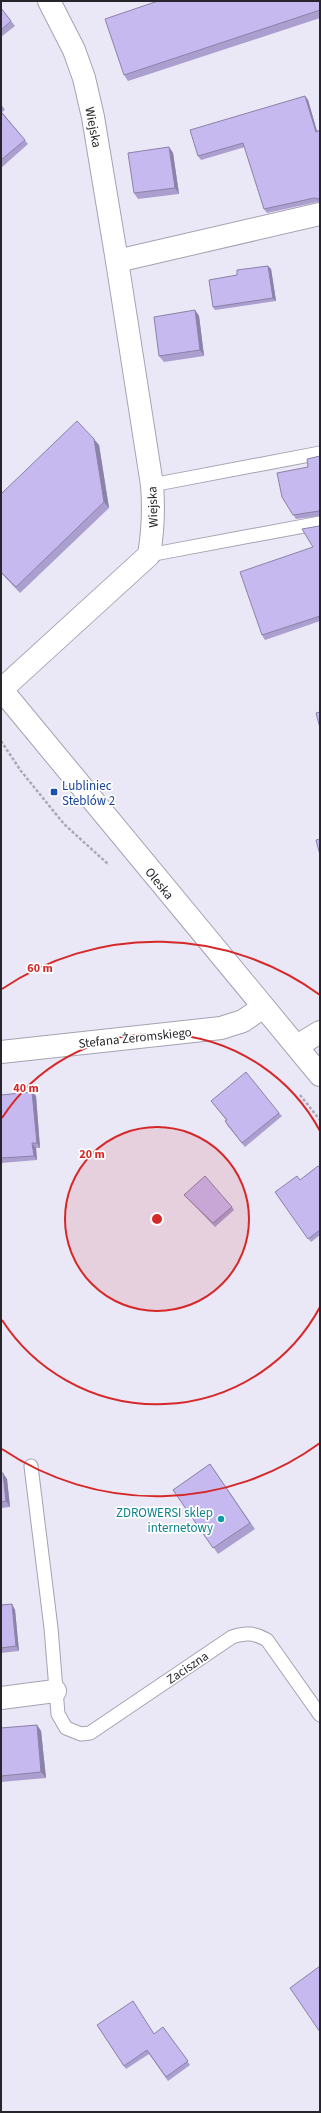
<svg xmlns="http://www.w3.org/2000/svg" width="321" height="2113" font-family="'Source Sans 3',sans-serif">
  <style>
    .lines { fill: none; stroke-linecap: round; stroke-linejoin: round }
    .service-casing { stroke: #a6a2b1; stroke-width: 15 }
    .minor-casing { stroke: #a6a2b1; stroke-width: 24 }
    .tertiary-casing { stroke: #a6a2b1; stroke-width: 24 }
    .path { stroke: #aba8b5; stroke-width: 2.5; stroke-dasharray: 3 2; stroke-linecap: butt }
    .service { stroke: #fff; stroke-width: 13 }
    .minor { stroke: #fff; stroke-width: 22 }
    .tertiary { stroke: #fff; stroke-width: 22 }
    .wall { fill: #aa9fce }
    .shaded-wall { fill: #8b82a8 }
    .building { fill: #c6b9f0; stroke: #8b82a8 }
    .ring { fill: none; stroke: #d62828; stroke-width: 2 }
    .transit-dot { fill: #1a4fb4; stroke: #fff; stroke-width: 1.5 }
    .culture-dot { fill: #0f9aa8; stroke: #fff; stroke-width: 1.5 }
    .labels { text-anchor: middle; stroke-width: 3.5; stroke-linejoin: round; paint-order: stroke }
    .street-label { font-size: 13px; fill: #27252b; stroke: #fff }
    .transit-label { font-size: 13px; fill: #164399; stroke: #fff; text-anchor: start }
    .culture-label { font-size: 13px; fill: #0d838f; stroke: #fff; text-anchor: end }
    .centre { fill: #d62828; stroke: #fff; stroke-width: 2 }
    .ring-label { font-size: 12px; text-anchor: middle; font-weight: bold; fill: #d62828; stroke: #fff; stroke-width: 3.5; stroke-linejoin: round; paint-order: stroke }
  </style>
  <rect width="100%" height="100%" fill="#eae7f6"/>
  <g class="lines">
    <defs>
      <g id="service">
        <polyline points="152,485 320,453"/>
        <polyline points="149,555 320,523"/>
        <path d="M31 1466 51 1628 58 1714 66 1728 81 1734 90 1733 232 1637C245 1632 255 1633 267 1640L320 1715"/>
      </g>
      <g id="minor">
        <polyline points="117,261 320,214"/>
        <path d="M1 690 149 555C153 531 154 509 152 485L117 261 93 117 84 78 74 50 49 1"/>
        <polyline points="297,1046 320,1032"/>
        <polyline points="1,1052 221,1028 243,1021 263,1007"/>
        <polyline points="1,1698 55,1691"/>
      </g>
      <polyline id="tertiary" points="1,689 320,1075"/>
    </defs>
    <use href="#service" class="service-casing"/>
    <use href="#minor" class="minor-casing"/>
    <use href="#tertiary" class="tertiary-casing"/>
    <g class="path">
      <polyline points="1,741 21,771 64,824 109,865"/>
      <polyline points="300,1095 320,1120"/>
    </g>
    <use href="#service" class="service"/>
    <use href="#minor" class="minor"/>
    <use href="#tertiary" class="tertiary"/>
  </g>
  <g class="wall">
    <polygon points="320,1 320,18 128,81 124,75"/>
    <polygon points="1,8 15,26 1,37"/>
    <polygon points="305,96 308,100 317,131 320,130 320,202 317,202 267,213 264,209 245,147 201,160 198,156"/>
    <polygon points="1,104 5,110 2,112 28,144 1,168"/>
    <polygon points="169,147 173,153 179,194 138,199 134,193"/>
    <polygon points="268,266 271,269 276,301 215,310 213,307 237,275"/>
    <polygon points="195,310 199,316 204,356 164,362 159,356"/>
    <polygon points="99,445 109,508 20,593 1,573 1,494"/>
    <polygon points="320,456 320,516 296,519 282,497 308,467"/>
    <polygon points="320,525 320,621 265,640 262,635 313,547 319,526"/>
    <polygon points="32,1092 36,1096 40,1148 36,1148 37,1160 1,1163 1,1095"/>
    <polygon points="211,1101 279,1113 282,1116 245,1147 227,1125 226,1120"/>
    <polygon points="320,1167 320,1235 311,1242 275,1192 300,1180"/>
    <polygon points="184,1195 232,1207 234,1210 215,1227 187,1198"/>
    <polygon points="210,1464 255,1529 218,1554 173,1490"/>
    <polygon points="1,1473 7,1479 10,1507 1,1508"/>
    <polygon points="12,1604 15,1610 19,1651 1,1653 1,1605"/>
    <polygon points="37,1725 41,1731 46,1778 1,1782 1,1728"/>
    <polygon points="97,2025 154,2034 163,2027 190,2065 168,2081 149,2054 126,2069"/>
  </g>
  <g class="shaded-wall">
    <polygon points="305,96 308,100 318,135 316,132"/>
    <polygon points="169,147 173,153 179,194 175,188"/>
    <polygon points="268,266 271,269 276,301 273,298"/>
    <polygon points="195,310 199,316 204,356 200,350"/>
    <polygon points="94,439 99,445 109,508 104,502"/>
    <polygon points="32,1092 36,1096 40,1148 37,1143"/>
    <polygon points="32,1143 36,1148 37,1160 34,1156"/>
    <polygon points="3,1473 7,1479 10,1507 6,1501"/>
    <polygon points="1,1519 2,1530 1,1528"/>
    <polygon points="12,1604 15,1610 19,1651 16,1646"/>
    <polygon points="37,1725 41,1731 46,1778 41,1772"/>
  </g>
  <g class="building">
    <polygon points="158,1 320,1 320,10 124,75 105,19"/>
    <polygon points="1,8 11,21 1,30"/>
    <polygon points="305,96 316,132 320,130 320,199 314,198 264,209 243,143 198,156 190,130"/>
    <polygon points="1,112 25,140 1,160"/>
    <polygon points="169,147 175,188 134,193 128,153"/>
    <polygon points="268,266 273,298 213,307 209,280 237,275 237,270"/>
    <polygon points="195,310 200,350 159,356 154,317"/>
    <polygon points="77,421 94,439 104,502 16,587 1,572 1,494"/>
    <polygon points="320,456 320,511 319,511 293,515 282,497 277,473 308,467 307,459"/>
    <polygon points="320,525 320,616 262,635 240,572 313,547 302,529 319,526"/>
    <polygon points="320,712 320,728 316,713"/>
    <polygon points="320,839 320,855 316,840"/>
    <polygon points="246,1072 279,1113 242,1143 225,1121 227,1120 211,1101"/>
    <polygon points="32,1092 37,1143 32,1143 34,1156 1,1158 1,1095"/>
    <polygon points="318,1166 320,1167 320,1230 308,1239 275,1192 297,1176 300,1180"/>
    <polygon points="205,1176 232,1207 213,1223 184,1195"/>
    <polygon points="210,1464 250,1523 213,1548 173,1490"/>
    <polygon points="1,1473 3,1473 6,1501 1,1502"/>
    <polygon points="12,1604 16,1646 1,1648 1,1605"/>
    <polygon points="37,1725 41,1772 1,1776 1,1728"/>
    <polygon points="320,1966 320,2032 290,1988"/>
    <polygon points="133,2001 154,2034 163,2027 188,2061 166,2077 147,2050 124,2066 97,2025"/>
  </g>
  <circle cx="157" cy="1219" r="92" fill="#d62828" fill-opacity=".12"/>
  <g class="ring">
    <circle cx="157" cy="1219" r="92"/>
    <path d="M320 1307A185 185 0 0 1 2 1320M2 1118A185 185 0 0 1 320 1131"/>
    <path d="M320 1443A277 277 0 0 1 2 1449M2 989A277 277 0 0 1 320 995"/>
  </g>
  <rect class="transit-dot" x="50" y="788" width="8" height="8" rx="2"/>
  <circle class="culture-dot" cx="221" cy="1519" r="4"/>
  <g class="labels">
    <g class="street-label">
      <text transform="translate(94 127) rotate(79)" y="5">Wiejska</text>
      <text transform="translate(152 507) rotate(-92)" y="5">Wiejska</text>
      <text transform="translate(160 883) rotate(51)" y="5">Oleska</text>
      <text transform="translate(135 1037) rotate(-6)" y="5">Stefana Żeromskiego</text>
      <text transform="translate(187 1667) rotate(-34)" y="5">Zaciszna</text>
    </g>
    <g class="transit-label">
      <text x="62" y="790">Lubliniec<tspan x="62" dy="15">Steblów 2</tspan></text>
    </g>
    <g class="culture-label">
      <text x="213" y="1517">ZDROWERSI sklep<tspan x="213" dy="15">internetowy</tspan></text>
    </g>
  </g>
  <circle cx="157" cy="1219" r="6" class="centre"/>
  <g class="ring-label">
    <text x="40" y="972">60 m</text>
    <text x="26" y="1092">40 m</text>
    <text x="92" y="1158">20 m</text>
  </g>
  <rect width="321" height="2113" fill="none" stroke="#27252b" stroke-width="4"/>
</svg>
